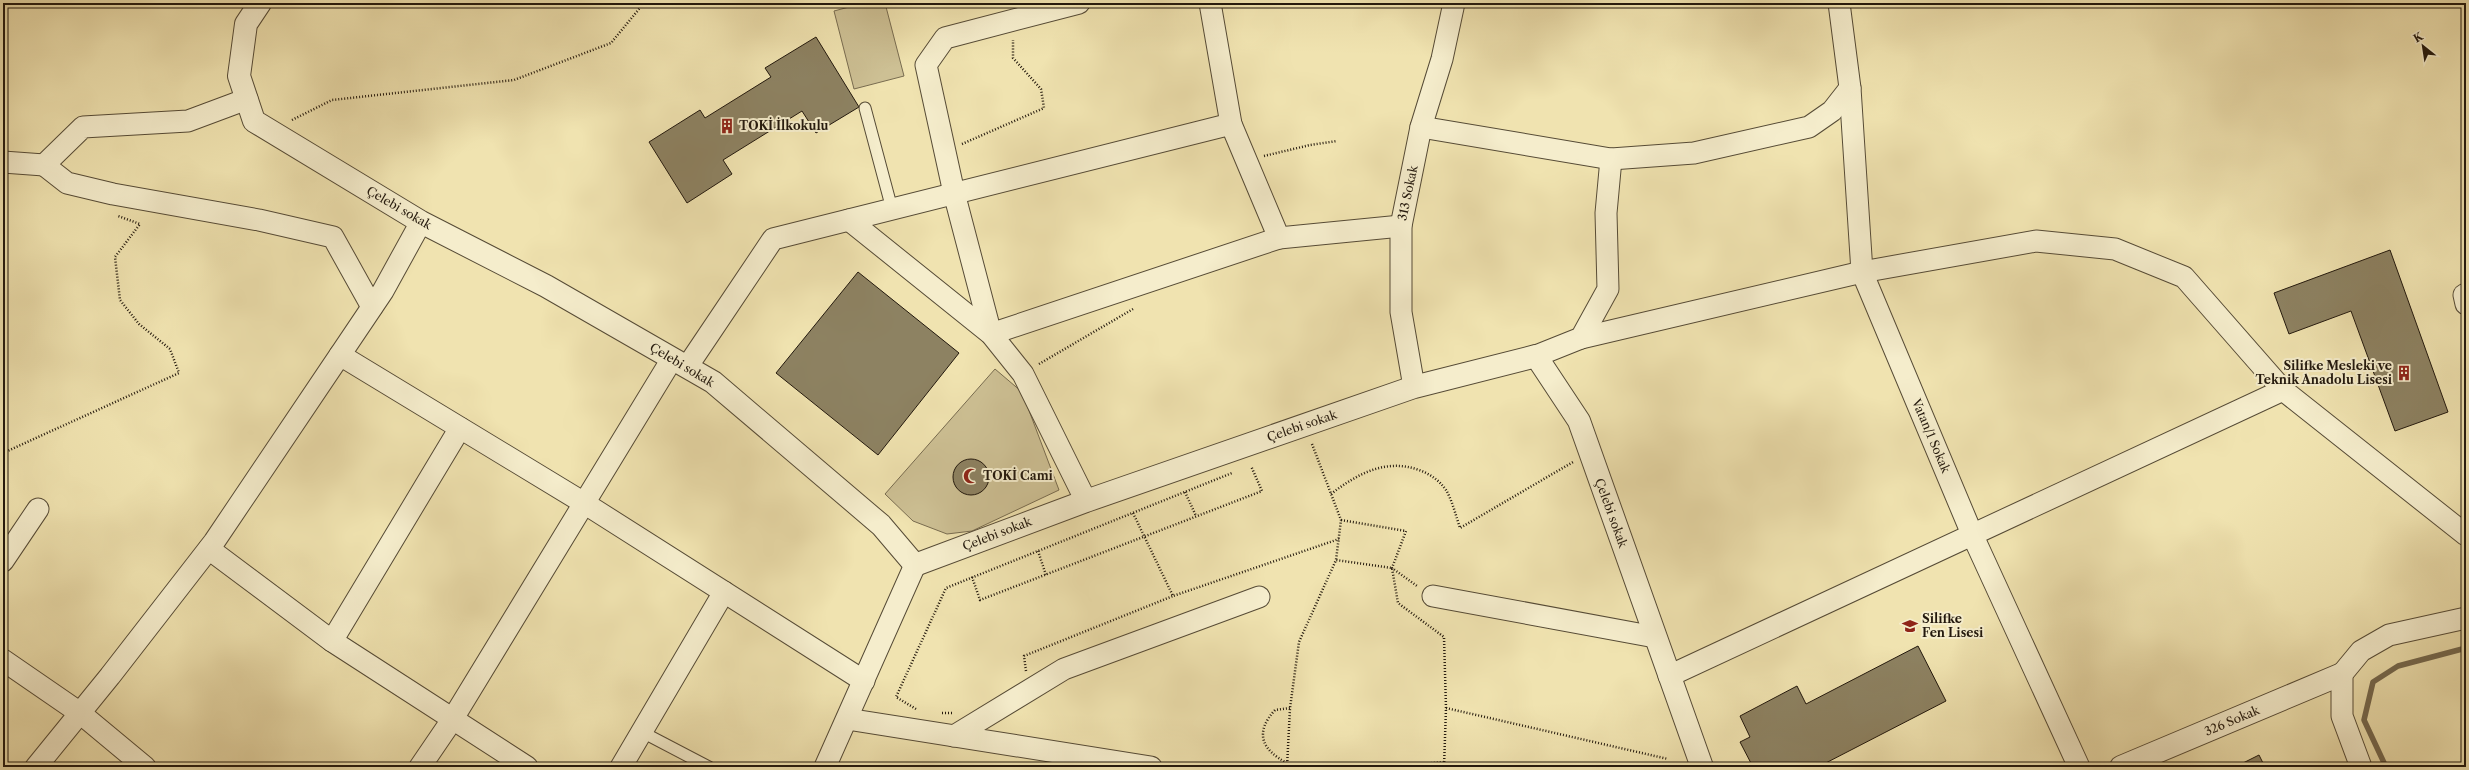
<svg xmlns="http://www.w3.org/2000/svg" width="2469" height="770" font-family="'Libre Caslon Text',serif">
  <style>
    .park { fill: #cdc094; stroke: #786c50 }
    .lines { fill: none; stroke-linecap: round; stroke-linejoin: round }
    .stream { stroke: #74684e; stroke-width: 5.5 }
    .building { fill: #8d8262; stroke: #22180d }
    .service-casing { stroke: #564b36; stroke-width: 13 }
    .minor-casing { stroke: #564b36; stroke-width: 23 }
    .tertiary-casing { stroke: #564b36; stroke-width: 24 }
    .path { stroke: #22180d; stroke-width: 2.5; stroke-dasharray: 1 2; stroke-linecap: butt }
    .service { stroke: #f5edcc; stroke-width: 11 }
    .minor { stroke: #f5edcc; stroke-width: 21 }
    .tertiary { stroke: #f5edcc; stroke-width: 22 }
    .labels { text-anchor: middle; stroke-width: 4; stroke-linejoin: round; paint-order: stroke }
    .poi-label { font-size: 12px; font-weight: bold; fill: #22180d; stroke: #f5edcc; text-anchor: start }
    .street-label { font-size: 12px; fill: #22180d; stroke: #f5edcc }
  </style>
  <rect width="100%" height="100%" fill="#f0e3b0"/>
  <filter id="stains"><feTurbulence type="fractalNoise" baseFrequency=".005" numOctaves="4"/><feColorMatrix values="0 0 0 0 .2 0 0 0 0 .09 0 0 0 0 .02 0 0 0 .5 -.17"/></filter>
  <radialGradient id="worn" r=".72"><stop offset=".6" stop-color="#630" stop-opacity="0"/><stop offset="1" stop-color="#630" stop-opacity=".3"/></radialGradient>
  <g class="park">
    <polygon points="864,3 885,3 904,76 854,89 834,11"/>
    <polygon points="995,369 1022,392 1059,490 972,531 947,534 913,521 885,494"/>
  </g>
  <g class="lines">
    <polyline class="stream" points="2386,767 2364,720 2373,682 2398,666 2466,648"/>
  </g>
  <g class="building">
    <polygon points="816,37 859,107 816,133 802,111 723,160 732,174 687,203 649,142 700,110 705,118 771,77 765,68"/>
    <polygon points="2390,250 2448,412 2395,431 2351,311 2289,334 2274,293"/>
    <polygon points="858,272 959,353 878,455 776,373"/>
    <circle cx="971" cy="477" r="18"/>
    <polygon points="1918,646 1946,701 1818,767 1753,767 1740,742 1750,737 1740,716 1797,686 1806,704"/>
    <polygon points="2259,755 2265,767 2235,767"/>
  </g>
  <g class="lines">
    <defs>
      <g id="service">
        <polyline points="865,108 892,209"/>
        <polyline points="642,732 709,767"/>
      </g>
      <g id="minor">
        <polyline points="1079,3 945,38 926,65 954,193 991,334 1279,238"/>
        <polyline points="1210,3 1231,124 1279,238 1401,226"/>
        <polyline points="1850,88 1862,272 1972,534 2079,767"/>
        <polyline points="247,99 188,121 83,127 44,165 67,183 113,194 259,220 333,237 372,307"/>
        <polyline points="1421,127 1611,159 1694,153 1809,127 1832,111 1850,88 1839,3"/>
        <polyline points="3,162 44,165"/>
        <polyline points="849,220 991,334 1023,374 1086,501"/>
        <polyline points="2466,294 2464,295 2466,304"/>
        <polyline points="1581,338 1862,272 2036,241 2115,249 2184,277 2283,390"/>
        <polyline points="340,355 584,503 864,681"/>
        <polyline points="1536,356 1581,338 1608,289 1606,213 1611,159"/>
        <polyline points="687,367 773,239 1231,124"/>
        <polyline points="1414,387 1401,312 1401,226 1421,127 1442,59 1454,3"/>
        <polyline points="209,549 332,641 527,767"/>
        <polyline points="3,561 38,509"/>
        <polyline points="1433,596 1655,637"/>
        <polyline points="332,641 460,428"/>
        <polyline points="3,660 80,713 145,767"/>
        <polyline points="1669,676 2283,390 2466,535"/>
        <polyline points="847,719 1151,767"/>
        <polyline points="954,736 1064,669 1259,597"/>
        <polyline points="36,767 110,676 214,542 383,291 421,222"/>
        <polyline points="420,767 452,720 672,359"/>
        <polyline points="621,767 724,592"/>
        <polyline points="825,767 915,565"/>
        <polyline points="2361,767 2342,716 2342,674 2361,651 2389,635 2466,618"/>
      </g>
      <g id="tertiary">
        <polyline points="260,3 246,24 239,76 254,121 421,222 546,286 713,382 881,525 915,565 1086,501 1414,387 1536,356 1579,421 1702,767"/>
        <polyline points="2121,767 2342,674"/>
      </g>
    </defs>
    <use href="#service" class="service-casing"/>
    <use href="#minor" class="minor-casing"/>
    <use href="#tertiary" class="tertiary-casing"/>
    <g class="path">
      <polyline points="292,120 332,100 514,80 611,43 644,3"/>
      <polyline points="962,144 1044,108 1041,89 1013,58 1013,40"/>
      <polyline points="1264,156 1310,145 1337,141"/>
      <polyline points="1039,364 1133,309"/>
      <polyline points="1312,444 1341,520 1336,560"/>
      <polyline points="3,453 179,373 170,349 139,324 120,300 115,257 140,224 118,216"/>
      <polyline points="1185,492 1196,516"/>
      <path d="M1331 494C1357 474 1386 458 1419 470 1430 474 1439 480 1446 490 1452 500 1456 516 1460 528L1573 462"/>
      <polyline points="1133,513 1173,596 1339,539"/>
      <polyline points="1341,520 1406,531 1392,568 1417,586"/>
      <polyline points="1038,551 1046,575"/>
      <polyline points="972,577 980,600 1262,491 1251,466"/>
      <polyline points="1026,671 1024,656 1173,596"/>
      <polyline points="1446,708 1668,759"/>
      <polyline points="916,709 896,697 946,588 1232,473"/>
      <polyline points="942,713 953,713"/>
      <path d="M1287 763C1262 750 1254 733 1275 710L1290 708"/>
      <polyline points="852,767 854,762 856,767"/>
      <polyline points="1287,767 1290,708 1299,642 1336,560 1392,568 1398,603 1444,637 1446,708 1444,767"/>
      <polyline points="1386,767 1445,762 1447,767"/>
    </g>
    <use href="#service" class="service"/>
    <use href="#minor" class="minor"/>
    <use href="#tertiary" class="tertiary"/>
  </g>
  <defs>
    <symbol id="building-bare" viewBox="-9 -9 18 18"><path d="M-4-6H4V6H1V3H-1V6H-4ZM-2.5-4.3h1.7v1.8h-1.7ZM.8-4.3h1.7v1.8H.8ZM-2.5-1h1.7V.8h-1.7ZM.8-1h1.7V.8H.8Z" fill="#8f2418" stroke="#f5edcc" stroke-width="2.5" paint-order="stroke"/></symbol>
    <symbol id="mosque-bare" viewBox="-9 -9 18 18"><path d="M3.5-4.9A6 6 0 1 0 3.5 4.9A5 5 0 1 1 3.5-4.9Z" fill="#8f2418" stroke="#f5edcc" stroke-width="2.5" paint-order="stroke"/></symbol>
    <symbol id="school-bare" viewBox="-9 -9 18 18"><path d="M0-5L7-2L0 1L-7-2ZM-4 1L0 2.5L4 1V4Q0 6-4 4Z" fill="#8f2418" stroke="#f5edcc" stroke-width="2.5" paint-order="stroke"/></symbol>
  </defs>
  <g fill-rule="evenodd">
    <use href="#building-bare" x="716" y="115" width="22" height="22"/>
    <use href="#building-bare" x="2393" y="362" width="22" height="22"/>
    <use href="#mosque-bare" x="960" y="465" width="22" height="22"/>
    <use href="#school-bare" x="1899" y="615" width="22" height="22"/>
  </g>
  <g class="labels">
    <g class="poi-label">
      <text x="739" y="130">TOKİ İlkokulu</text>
      <text x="2392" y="370" text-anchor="end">Silifke Mesleki ve<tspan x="2392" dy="14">Teknik Anadolu Lisesi</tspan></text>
      <text x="983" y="480">TOKİ Cami</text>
      <text x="1922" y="623">Silifke<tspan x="1922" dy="14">Fen Lisesi</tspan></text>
    </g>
    <g class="street-label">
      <text transform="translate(1408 193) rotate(-78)" y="4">313 Sokak</text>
      <text transform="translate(399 208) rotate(30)" y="4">Çelebi sokak</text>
      <text transform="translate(682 365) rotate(31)" y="4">Çelebi sokak</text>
      <text transform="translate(1302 426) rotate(-19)" y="4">Çelebi sokak</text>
      <text transform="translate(1931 436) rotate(67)" y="4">Vatan/1 Sokak</text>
      <text transform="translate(1611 513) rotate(70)" y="4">Çelebi sokak</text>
      <text transform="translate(997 534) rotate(-21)" y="4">Çelebi sokak</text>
      <text transform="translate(2232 721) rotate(-23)" y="4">326 Sokak</text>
    </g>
  </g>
  <rect width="2469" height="770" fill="none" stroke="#f0e3b0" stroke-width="16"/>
  <rect x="4" y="4" width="2461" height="762" fill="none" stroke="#22180d" stroke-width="2"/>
  <rect x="8" y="8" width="2453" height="754" fill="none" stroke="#22180d"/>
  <g transform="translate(2423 46) rotate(330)" stroke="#f5edcc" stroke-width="3" paint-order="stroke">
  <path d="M0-3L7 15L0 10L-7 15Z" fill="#22180d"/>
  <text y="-6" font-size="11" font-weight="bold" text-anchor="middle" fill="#22180d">K</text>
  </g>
  <rect width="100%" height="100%" filter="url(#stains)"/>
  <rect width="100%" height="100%" fill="url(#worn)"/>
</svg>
